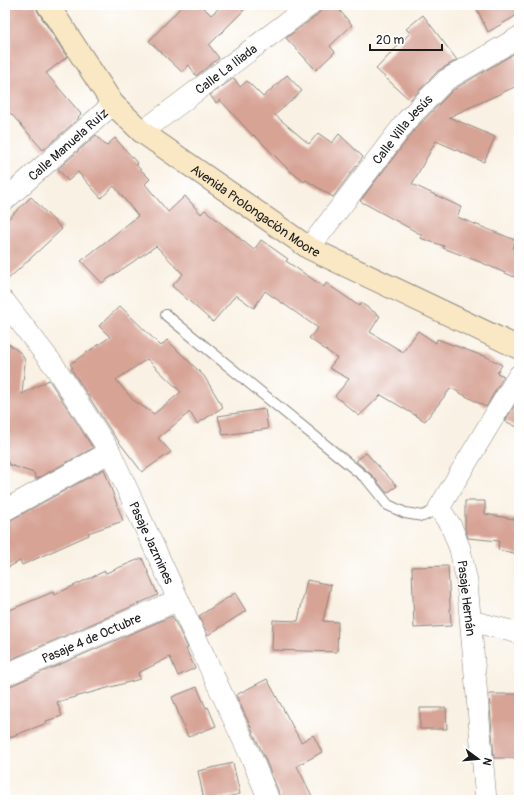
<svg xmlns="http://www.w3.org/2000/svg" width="524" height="805" font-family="Pangolin,sans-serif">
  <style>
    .building { fill: #d7a395; fill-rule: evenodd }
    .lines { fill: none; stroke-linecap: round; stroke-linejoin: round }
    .lane-casing { stroke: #8a8680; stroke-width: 12 }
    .street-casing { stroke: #8a8680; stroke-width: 22 }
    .secondary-casing { stroke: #8a8680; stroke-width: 24 }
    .lane { stroke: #fff; stroke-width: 10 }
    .street { stroke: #fff; stroke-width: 21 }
    .secondary { stroke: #fae7c3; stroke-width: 22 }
    .labels { text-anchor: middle; stroke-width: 3; stroke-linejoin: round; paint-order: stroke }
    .street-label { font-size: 13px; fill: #1c1c1c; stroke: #fff }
  </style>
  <rect width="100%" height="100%" fill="#fff"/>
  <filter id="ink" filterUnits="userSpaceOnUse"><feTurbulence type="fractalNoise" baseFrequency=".025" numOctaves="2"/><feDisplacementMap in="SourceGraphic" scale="8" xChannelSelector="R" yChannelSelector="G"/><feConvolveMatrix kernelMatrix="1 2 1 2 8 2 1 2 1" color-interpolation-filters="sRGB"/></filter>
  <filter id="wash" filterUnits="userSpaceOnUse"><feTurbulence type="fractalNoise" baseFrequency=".012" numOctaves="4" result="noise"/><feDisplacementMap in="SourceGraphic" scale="16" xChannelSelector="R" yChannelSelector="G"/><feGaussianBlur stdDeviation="0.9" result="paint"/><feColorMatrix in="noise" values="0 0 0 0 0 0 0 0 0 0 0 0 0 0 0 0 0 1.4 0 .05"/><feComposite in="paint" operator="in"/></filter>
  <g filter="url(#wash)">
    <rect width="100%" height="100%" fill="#f9f1e3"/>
    <g id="blocks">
      <g class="building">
        <polygon points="5,5 36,5 38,12 67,57 46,73 81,114 78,117 79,118 43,150 5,107"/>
        <polygon points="183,5 201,5 211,15 223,5 249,5 209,45 219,58 196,76 189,65 182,72 149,41"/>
        <polygon points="322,5 335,5 352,25 330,46 335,52 316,70 286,38 317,15 321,10"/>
        <polygon points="475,5 519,5 519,14 488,32"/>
        <polygon points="423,15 457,60 438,71 410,100 376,69 410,33 406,29"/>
        <polygon points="515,53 519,61 519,85 449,117 495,137 484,162 436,141 412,184 461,207 457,217 515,240 513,249 519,252 519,279 480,262 443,248 444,246 420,238 422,235 360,201 417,127 453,90"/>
        <polygon points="287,75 302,91 275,115 309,144 318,133 332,143 339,134 363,157 333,197 306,180 304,182 289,170 254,135 253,136 220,100 216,103 210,95 234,78 240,87 247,81 263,97"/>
        <polygon points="96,135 106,146 115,138 138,164 136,165 150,179 145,184 168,212 185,196 201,214 205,210 254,250 261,240 288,259 286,261 324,287 326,283 359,306 361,303 380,316 370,332 403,352 418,331 436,343 437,339 483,356 483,355 502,365 497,373 504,376 486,407 451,388 425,421 381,395 359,416 335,396 349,379 329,368 337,358 309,338 318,328 265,291 254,308 236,295 213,322 172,286 183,274 156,246 102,283 81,261 138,216 114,186 101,198 78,172 68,181 58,169"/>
        <polygon points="31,197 62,229 5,282 5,222"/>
        <path d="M120 306 161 346 167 340 204 376 223 407 197 424 190 412 158 438 171 452 142 472 113 434 71 369 73 368 70 364 110 337 99 326ZM147 359 181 392 154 414 133 400 116 380Z"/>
        <polygon points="5,341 22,354 24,358 25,362 22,394 49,380 93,448 36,479 34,473 10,465 5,458"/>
        <polygon points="519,398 519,428 505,421"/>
        <polygon points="265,409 268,429 223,435 218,416"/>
        <polygon points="366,453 397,486 387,493 372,475 356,461"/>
        <polygon points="104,469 123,521 88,533 89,535 22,565 20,561 5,569 5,522 11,520"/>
        <polygon points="465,501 485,501 485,514 519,520 519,554 498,550 499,541 468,538 465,528"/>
        <polygon points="142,558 158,595 5,662 5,612 53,592 54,595 105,571 106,573"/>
        <polygon points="448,566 451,626 414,628 412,567"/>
        <polygon points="307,580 331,585 323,621 338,622 337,652 272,650 273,620 298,621"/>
        <polygon points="235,593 246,611 208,635 199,616"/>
        <polygon points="172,616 188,648 186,649 195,668 178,676 170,657 138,673 140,679 57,702 62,716 46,721 47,723 5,739 5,687 10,686"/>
        <polygon points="267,679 301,742 313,735 322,752 297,766 314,800 281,800 280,795 263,754 236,695"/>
        <polygon points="197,687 206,708 208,707 216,726 188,737 172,697"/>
        <polygon points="489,694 519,694 519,758 494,758"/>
        <polygon points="420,708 446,708 447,729 420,729"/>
        <polygon points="233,763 240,794 213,800 204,800 198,771"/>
      </g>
    </g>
  </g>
  <g filter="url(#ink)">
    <use href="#blocks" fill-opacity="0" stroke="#8a8680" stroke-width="1"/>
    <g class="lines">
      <defs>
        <polyline id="lane" points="166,315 367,479 388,505 405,513 423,516 439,508"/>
        <g id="street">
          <path id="s1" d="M142 132 310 5"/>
          <path id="s2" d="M5 200 113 104"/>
          <path id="s3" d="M309 248 408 119 446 80 519 37"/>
          <path id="s4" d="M5 302 55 367 110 452 252 759 269 800"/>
          <polyline points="5,510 110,452"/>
          <polyline points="471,621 519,633"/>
          <path id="s5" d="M5 675 178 600"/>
          <polyline points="486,800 467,582 460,549 451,526 439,508 519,375"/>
        </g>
        <g id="secondary">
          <path id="s6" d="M48 5 113 104 142 132 309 248 519 348"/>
        </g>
      </defs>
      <use href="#lane" class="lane-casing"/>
      <use href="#street" class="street-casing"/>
      <use href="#secondary" class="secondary-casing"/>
      <use href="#lane" class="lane"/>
      <use href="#street" class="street"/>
      <use href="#secondary" class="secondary"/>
    </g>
  </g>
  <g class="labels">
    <g class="street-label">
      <text dy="5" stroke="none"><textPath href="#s1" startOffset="105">Calle La Iliada</textPath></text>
      <text dy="5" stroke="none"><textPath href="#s3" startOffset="151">Calle Villa Jesús</textPath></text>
      <text dy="5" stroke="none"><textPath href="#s2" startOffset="84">Calle Manuela Ruíz</textPath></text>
      <text dy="5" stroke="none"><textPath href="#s6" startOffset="297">Avenida Prolongación Moore</textPath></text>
      <text dy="5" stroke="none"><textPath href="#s4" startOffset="283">Pasaje Jazmines</textPath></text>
      <text transform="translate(467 598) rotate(83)" y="5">Pasaje Hernán</text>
      <text dy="5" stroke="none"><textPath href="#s5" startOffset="94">Pasaje 4 de Octubre</textPath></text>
    </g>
  </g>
  <rect width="524" height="805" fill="none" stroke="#fff" stroke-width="20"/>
  <g transform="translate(478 759) rotate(106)" stroke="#ffffff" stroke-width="3" paint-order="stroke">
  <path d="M0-3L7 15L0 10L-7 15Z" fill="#1c1c1c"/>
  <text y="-6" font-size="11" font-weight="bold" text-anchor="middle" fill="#1c1c1c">N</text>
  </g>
  <path d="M370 44v6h72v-6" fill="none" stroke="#1c1c1c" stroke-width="2"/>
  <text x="376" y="44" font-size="12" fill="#1c1c1c" stroke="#ffffff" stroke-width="3" paint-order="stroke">20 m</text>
</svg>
